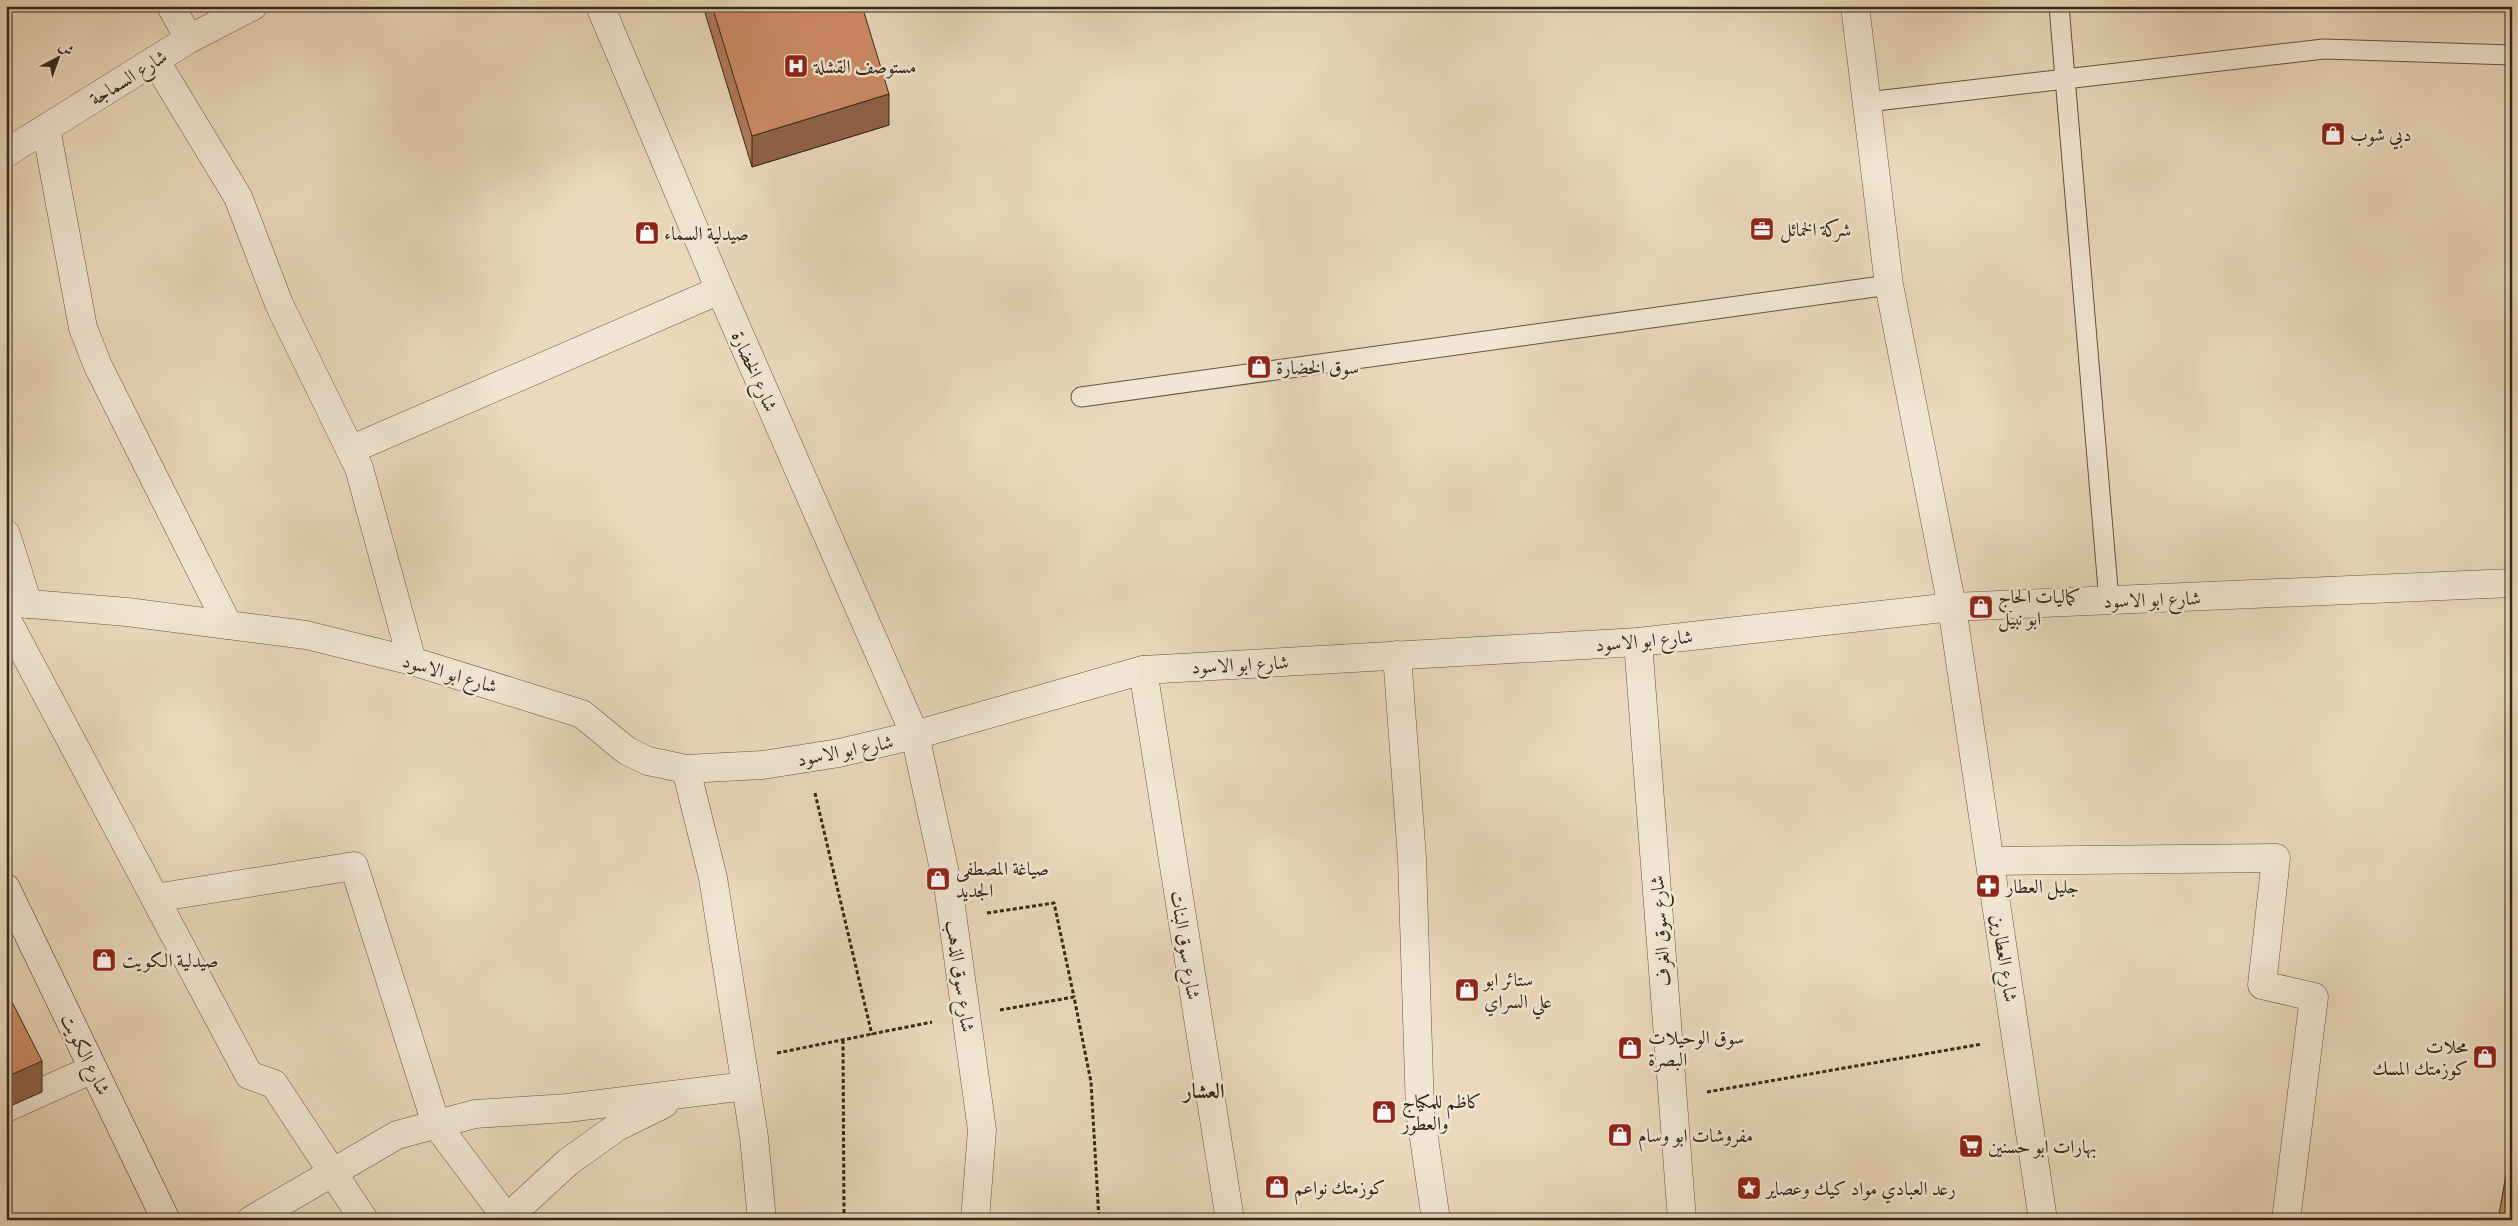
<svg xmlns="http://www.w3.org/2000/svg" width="2518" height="1226" font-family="'Sorts Mill Goudy',Amiri,serif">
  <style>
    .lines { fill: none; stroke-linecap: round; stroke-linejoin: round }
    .service-casing { stroke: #615443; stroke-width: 21 }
    .pedestrian-casing { stroke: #615443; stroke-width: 29 }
    .minor-casing { stroke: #615443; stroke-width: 29 }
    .secondary-casing { stroke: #33281b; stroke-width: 29 }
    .path { stroke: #33281b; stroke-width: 3; stroke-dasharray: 4 2.5; stroke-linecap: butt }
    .service { stroke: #f1e6d3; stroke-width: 19 }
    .pedestrian { stroke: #f1e6d3; stroke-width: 28 }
    .minor { stroke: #f1e6d3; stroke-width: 28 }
    .secondary { stroke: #f1e6d3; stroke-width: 28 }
    .wall { fill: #b07858; stroke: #33281b }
    .shaded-wall { fill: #906147; stroke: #33281b }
    .building { fill: #cd8b66; stroke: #33281b }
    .labels { text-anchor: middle; stroke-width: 5; stroke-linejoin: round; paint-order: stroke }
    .poi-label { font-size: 19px; fill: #33281b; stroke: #f1e6d3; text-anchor: start }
    .street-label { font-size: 19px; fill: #33281b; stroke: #f1e6d3 }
    .quarter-label { font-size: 21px; font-weight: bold; fill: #33281b; stroke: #f1e6d3 }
  </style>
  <rect width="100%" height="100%" fill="#ead9bc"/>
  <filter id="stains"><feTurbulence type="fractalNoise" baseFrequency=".004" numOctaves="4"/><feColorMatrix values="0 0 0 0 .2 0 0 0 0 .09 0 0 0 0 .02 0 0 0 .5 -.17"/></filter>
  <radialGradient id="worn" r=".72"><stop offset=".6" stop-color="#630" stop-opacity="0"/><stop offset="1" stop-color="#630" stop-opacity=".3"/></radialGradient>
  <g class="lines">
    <defs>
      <g id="service">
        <polyline points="2059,6 2109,601"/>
        <polyline points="1867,102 2324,49 2512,55"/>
        <polyline points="1081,397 1889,285"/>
      </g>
      <g id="pedestrian">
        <polyline points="171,6 189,39"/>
        <polyline points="600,6 720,290 915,735 949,892 982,1130 975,1220"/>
        <polyline points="155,60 238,197 279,304 359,468 412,661"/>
        <polyline points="46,128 83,328 98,366 228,625"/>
        <polyline points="6,153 189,39 253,6"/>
        <polyline points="350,450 720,290"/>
        <polyline points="6,534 28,604"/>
        <polyline points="1952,607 2043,1220"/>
        <polyline points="6,618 249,1075 274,1084 364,1220"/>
        <polyline points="1638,642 1682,1220"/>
        <polyline points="1397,655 1412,858 1420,1111 1436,1220"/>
        <polyline points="1143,670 1230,1220"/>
        <polyline points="686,769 713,878 754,1137 762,1220"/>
        <polyline points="1990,861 2276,858 2262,985 2314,997 2286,1220"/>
        <polyline points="155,898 354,866 436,1124 508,1220"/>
        <polyline points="6,1108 93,1069"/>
        <polyline points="251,1220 397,1135 475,1114 567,1108 746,1086"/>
        <polyline points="505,1220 568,1162 617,1127 664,1104"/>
      </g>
      <g id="minor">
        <polyline points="1855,6 1889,285 1952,607"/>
        <polyline points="6,602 127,612 306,635 412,661 582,714 627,751 648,761 686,769 763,765 839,753 915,735 1143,670 1638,642 1952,607 2512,583"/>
      </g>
      <polyline id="secondary" points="6,888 166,1220"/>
    </defs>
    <use href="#service" class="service-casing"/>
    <use href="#pedestrian" class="pedestrian-casing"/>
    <use href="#minor" class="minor-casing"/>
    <use href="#secondary" class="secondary-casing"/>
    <g class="path">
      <polyline points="815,793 872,1035"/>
      <polyline points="987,913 1054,903 1074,997"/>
      <polyline points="1000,1010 1074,997 1091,1082 1099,1220"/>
      <polyline points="843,1040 844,1220"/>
      <polyline points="777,1053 932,1022"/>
      <polyline points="1707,1092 1982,1044"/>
    </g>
    <use href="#service" class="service"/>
    <use href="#pedestrian" class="pedestrian"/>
    <use href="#minor" class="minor"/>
    <use href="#secondary" class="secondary"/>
  </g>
  <g class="wall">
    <polygon points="703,6 862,6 889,125 752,167"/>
    <polygon points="2512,767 2512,875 2508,875 2508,844"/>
  </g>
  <g class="shaded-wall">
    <polygon points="889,94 889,125 752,167 752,136"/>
    <polygon points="42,1061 42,1092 6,1108 6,1077"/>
  </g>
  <g class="building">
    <polygon points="712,6 862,6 889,94 752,136"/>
    <polygon points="2512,767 2512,844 2508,844"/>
    <polygon points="6,990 42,1061 6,1077"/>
    <polygon points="2512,1141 2512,1220 2498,1220"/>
  </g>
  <defs>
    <symbol id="hospital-square" viewBox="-11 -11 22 22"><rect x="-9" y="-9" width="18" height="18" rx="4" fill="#8f2418" stroke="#f1e6d3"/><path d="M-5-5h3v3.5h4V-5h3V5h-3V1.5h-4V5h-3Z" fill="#fff"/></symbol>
    <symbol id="shop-square" viewBox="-11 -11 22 22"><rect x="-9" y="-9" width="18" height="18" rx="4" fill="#8f2418" stroke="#f1e6d3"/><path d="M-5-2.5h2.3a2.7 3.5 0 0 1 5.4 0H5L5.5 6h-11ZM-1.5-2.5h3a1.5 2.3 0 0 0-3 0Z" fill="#fff"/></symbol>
    <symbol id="office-square" viewBox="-11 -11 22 22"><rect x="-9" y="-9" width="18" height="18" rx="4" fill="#8f2418" stroke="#f1e6d3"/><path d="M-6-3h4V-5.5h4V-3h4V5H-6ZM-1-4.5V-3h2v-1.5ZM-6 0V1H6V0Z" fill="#fff"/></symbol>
    <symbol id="pharmacy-square" viewBox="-11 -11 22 22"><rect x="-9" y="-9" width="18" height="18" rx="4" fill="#8f2418" stroke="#f1e6d3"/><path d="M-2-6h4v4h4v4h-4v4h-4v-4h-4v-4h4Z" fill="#fff"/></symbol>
    <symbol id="supermarket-square" viewBox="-11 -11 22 22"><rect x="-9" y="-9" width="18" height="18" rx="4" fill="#8f2418" stroke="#f1e6d3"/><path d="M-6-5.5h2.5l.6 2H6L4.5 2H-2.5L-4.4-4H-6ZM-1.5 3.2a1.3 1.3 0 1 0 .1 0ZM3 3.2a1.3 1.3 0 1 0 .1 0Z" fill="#fff"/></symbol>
    <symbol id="sight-square" viewBox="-11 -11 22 22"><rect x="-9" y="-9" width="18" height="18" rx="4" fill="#8f2418" stroke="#f1e6d3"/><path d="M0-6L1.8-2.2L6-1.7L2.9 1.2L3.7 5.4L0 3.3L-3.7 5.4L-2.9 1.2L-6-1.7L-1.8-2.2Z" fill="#fff"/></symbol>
  </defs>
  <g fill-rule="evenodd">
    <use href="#hospital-square" x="782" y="52" width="28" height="28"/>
    <use href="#shop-square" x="2319" y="120" width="28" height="28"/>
    <use href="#office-square" x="1748" y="215" width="28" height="28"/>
    <use href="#shop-square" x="633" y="219" width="28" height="28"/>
    <use href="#shop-square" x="1245" y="353" width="28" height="28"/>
    <use href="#shop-square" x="1967" y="593" width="28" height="28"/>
    <use href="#shop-square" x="924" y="865" width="28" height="28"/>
    <use href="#pharmacy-square" x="1974" y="872" width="28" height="28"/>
    <use href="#shop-square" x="90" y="946" width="28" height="28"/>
    <use href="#shop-square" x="1453" y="976" width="28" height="28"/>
    <use href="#shop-square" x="1616" y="1034" width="28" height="28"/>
    <use href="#shop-square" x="2471" y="1043" width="28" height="28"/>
    <use href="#shop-square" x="1370" y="1098" width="28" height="28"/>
    <use href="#shop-square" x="1606" y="1121" width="28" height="28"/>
    <use href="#supermarket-square" x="1957" y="1132" width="28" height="28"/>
    <use href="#shop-square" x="1263" y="1173" width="28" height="28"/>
    <use href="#sight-square" x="1735" y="1174" width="28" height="28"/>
  </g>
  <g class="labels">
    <g class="poi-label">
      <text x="814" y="73">مستوصف القشلة</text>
      <text x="2350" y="141">دبي شوب</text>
      <text x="1780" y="236">شركة الخمائل</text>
      <text x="664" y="240">صيدلية السماء</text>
      <text x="1276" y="374">سوق الخضارة</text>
      <text x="1998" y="603">كماليات الحاج<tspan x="1998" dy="22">ابو نبيل</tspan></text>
      <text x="956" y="875">صياغة المصطفى<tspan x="956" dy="22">الجديد</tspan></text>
      <text x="2006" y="893">جليل العطار</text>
      <text x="122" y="967">صيدلية الكويت</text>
      <text x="1484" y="986">ستائر ابو<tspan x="1484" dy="22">علي السراي</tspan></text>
      <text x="1648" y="1044">سوق الوحيلات<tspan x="1648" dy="22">البصرة</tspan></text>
      <text x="2468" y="1053" text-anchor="end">محلات<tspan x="2468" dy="22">كوزمتك المسك</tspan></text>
      <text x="1402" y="1108">كاظم للمكياج<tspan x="1402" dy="22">والعطور</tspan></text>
      <text x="1638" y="1142">مفروشات ابو وسام</text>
      <text x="1988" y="1153">بهارات ابو حسنين</text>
      <text x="1294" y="1194">كوزمتك نواعم</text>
      <text x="1766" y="1195">رعد العبادي مواد كيك وعصاير</text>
    </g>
    <g class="street-label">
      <text transform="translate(128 77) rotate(-32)" y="7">شارع السماجة</text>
      <text transform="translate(755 371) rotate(66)" y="7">شارع الخضارة</text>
      <text transform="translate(2152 599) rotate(-2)" y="7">شارع ابو الاسود</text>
      <text transform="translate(1644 640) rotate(-5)" y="7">شارع ابو الاسود</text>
      <text transform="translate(1240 664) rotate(-3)" y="7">شارع ابو الاسود</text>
      <text transform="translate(450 673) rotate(16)" y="7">شارع ابو الاسود</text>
      <text transform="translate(845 750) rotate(-11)" y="7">شارع ابو الاسود</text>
      <text transform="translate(1660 931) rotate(-94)" y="7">شارع سوق الغرف</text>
      <text transform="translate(1186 945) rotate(81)" y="7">شارع سوق البنات</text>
      <text transform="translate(2005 958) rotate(81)" y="7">شارع العطارين</text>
      <text transform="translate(961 976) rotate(82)" y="7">شارع سوق الذهب</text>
      <text transform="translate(86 1054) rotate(64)" y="7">شارع الكويت</text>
    </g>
    <g class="quarter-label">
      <text x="1204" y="1098">العشار</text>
    </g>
  </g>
  <rect width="2518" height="1226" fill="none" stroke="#ead9bc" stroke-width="25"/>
  <rect x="8" y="8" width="2503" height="1211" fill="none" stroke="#33281b" stroke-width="2.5"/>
  <rect x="12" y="12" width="2493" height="1201" fill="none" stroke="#33281b"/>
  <g transform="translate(58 58) rotate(41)" stroke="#f1e6d3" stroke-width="4" paint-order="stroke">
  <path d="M0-4L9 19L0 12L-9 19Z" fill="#33281b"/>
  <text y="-8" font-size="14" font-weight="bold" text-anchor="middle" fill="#33281b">ش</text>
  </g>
  <rect width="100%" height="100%" filter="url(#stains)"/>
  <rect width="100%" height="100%" fill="url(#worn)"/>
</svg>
